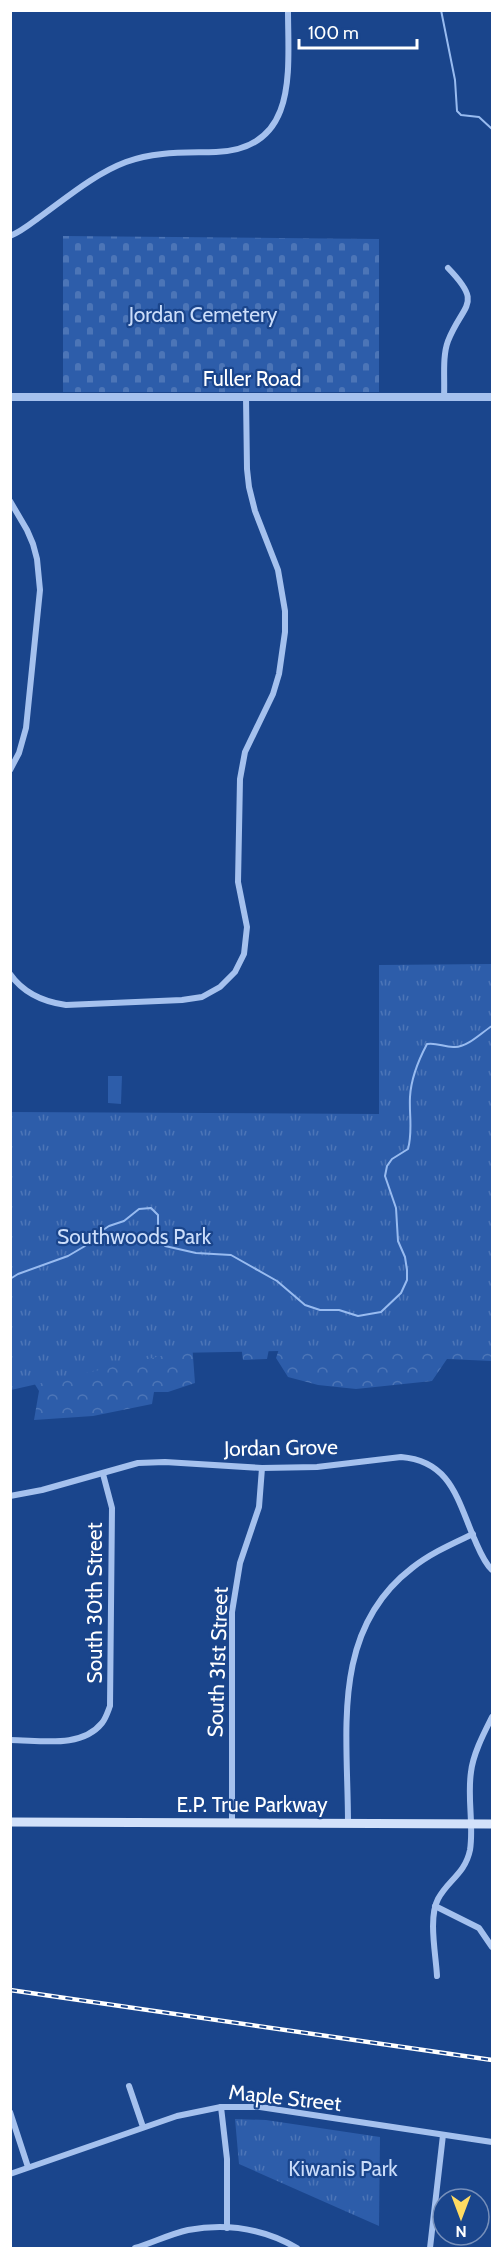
<svg xmlns="http://www.w3.org/2000/svg" width="503" height="2259" font-family="Cabin,sans-serif">
  <style>
    .grass { fill: #2d5daa }
    .forest { fill: url(#forest-crowns) }
    .cemetery { fill: url(#cemetery-stones) }
    .park { fill: url(#park-tufts) }
    .lines { fill: none; stroke-linecap: round; stroke-linejoin: round }
    .stream { stroke: #98bbf0; stroke-width: 2 }
    .minor { stroke: #a5c1ee; stroke-width: 6 }
    .tertiary { stroke: #a5c1ee; stroke-width: 8 }
    .secondary { stroke: #d2e1fa; stroke-width: 9 }
    .rail-casing { stroke: #fff; stroke-width: 4.5 }
    .rail { stroke: #1a458c; stroke-width: 2; stroke-dasharray: 7; stroke-linecap: butt }
    .labels { text-anchor: middle; stroke-width: 4.5; stroke-linejoin: round; paint-order: stroke }
    .park-label { font-size: 21px; fill: #cbddfa; stroke: #1a458c }
    .street-label { font-size: 21px; fill: #fff; stroke: #1a458c }
  </style>
  <defs>
    <pattern id="forest-crowns" width="20" height="18" patternUnits="userSpaceOnUse" patternTransform="scale(1.5)"><rect width="20" height="18" fill="#2d5daa"/><path d="M2 6a3 3 0 1 1 6 0M12 15a3 3 0 1 1 6 0" fill="none" stroke="#4c75b7"/></pattern>
    <pattern id="cemetery-stones" width="16" height="16" patternUnits="userSpaceOnUse" patternTransform="scale(1.5)"><rect width="16" height="16" fill="#2d5daa"/><path d="M2 7V4a2 2 0 0 1 4 0v3zM10 15v-3a2 2 0 0 1 4 0v3z" fill="#4c75b7"/></pattern>
    <pattern id="park-tufts" width="24" height="20" patternUnits="userSpaceOnUse" patternTransform="scale(1.5)"><rect width="24" height="20" fill="#2d5daa"/><path d="M3 7l-1-3M5 7V3M7 7l1-3M15 17l-1-3M17 17v-4M19 17l1-3" fill="none" stroke="#4c75b7"/></pattern>
  </defs>
  <rect width="100%" height="100%" fill="#1a458c"/>
  <polygon class="grass" points="108,1076 122,1076 121,1104 108,1103"/>
  <g class="forest">
    <polygon points="492,1047 492,1361 447,1359 432,1381 356,1389 318,1385 288,1377 276,1358 286,1328"/>
    <polygon points="10,1287 272,1334 267,1359 243,1360 239,1331 192,1343 195,1383 168,1392 154,1392 152,1404 93,1416 34,1420 39,1391 26,1370"/>
  </g>
  <polygon class="cemetery" points="63,236 379,239 379,392 63,392"/>
  <g class="park">
    <polygon points="492,964 492,1349 380,1349 174,1353 11,1390 11,1112 379,1114 379,965"/>
    <polygon points="235,2119 266,2120 380,2137 379,2226 239,2164"/>
  </g>
  <g class="lines">
    <g class="stream">
      <polyline points="441,10 455,80 457,111 461,115 479,117 492,129"/>
      <path d="M10 1279 18 1274 68 1256 85 1246 97 1234 109 1226 124 1221 139 1209 151 1208 158 1215V1236L165 1246 196 1253 231 1255 277 1281 305 1305 320 1310H339L358 1316 381 1312 401 1293 407 1280V1270L405 1257 398 1241 396 1208 385 1176 387 1166 392 1159 408 1149C413 1131 409 1115 410 1097 411 1078 418 1061 427 1044 437 1042 445 1048 455 1047 468 1047 482 1032 492 1026"/>
    </g>
    <g class="minor">
      <path d="M10 236C20 232 29 225 37 219 65 199 94 174 126 162 156 151 185 153 216 152 299 149 288 70 288 10"/>
      <path d="M444 397C445 379 442 357 448 341 463 303 484 305 448 268"/>
      <polyline points="10,501 27,530 33,544 37,559 40,590 26,728 19,753 10,770"/>
      <path d="M10 974C24 994 44 1002 66 1005L182 1000 202 997 220 987 235 972 244 954 247 927 238 882 240 779 245 752 273 694 279 674 285 632V611L278 570 255 511 249 487 247 469 246 397"/>
      <path d="M10 1496 42 1490 138 1463 165 1462 262 1468 317 1467 401 1457C450 1461 457 1498 474 1538 479 1549 483 1561 492 1570"/>
      <path d="M10 1740C40 1740 81 1749 102 1723 106 1718 108 1711 110 1706L112 1508 103 1474"/>
      <polyline points="232,1823 232,1612 240,1563 259,1507 262,1468"/>
      <path d="M348 1823C348 1732 330 1631 412 1568 431 1553 452 1544 473 1534"/>
      <polyline points="435,1906 479,1928 492,1947"/>
      <path d="M437 1976C436 1955 428 1918 438 1899 448 1880 465 1874 470 1850 474 1825 467 1798 471 1772 473 1754 484 1733 492 1717"/>
      <polyline points="129,2086 143,2127"/>
      <polyline points="221,2107 227,2159 227,2228"/>
      <polyline points="10,2112 28,2167"/>
      <polyline points="10,2174 177,2116 221,2107 260,2107 492,2142"/>
      <path d="M135 2248C152 2243 170 2234 188 2230 226 2223 264 2229 297 2248"/>
      <polyline points="430,2248 443,2135"/>
    </g>
    <polyline class="tertiary" points="10,397 492,397"/>
    <polyline class="secondary" points="10,1822 492,1824"/>
    <defs>
      <polyline id="rail" points="10,1990 492,2060"/>
    </defs>
    <use href="#rail" class="rail-casing"/>
    <use href="#rail" class="rail"/>
  </g>
  <g class="labels">
    <g class="park-label">
      <text x="203" y="322">Jordan Cemetery</text>
      <text x="134" y="1244">Southwoods Park</text>
      <text x="343" y="2176">Kiwanis Park</text>
    </g>
    <g class="street-label">
      <text x="252" y="386">Fuller Road</text>
      <text transform="translate(281 1448) rotate(-1)" y="7">Jordan Grove</text>
      <text transform="translate(95 1603) rotate(-90)" y="7">South 30th Street</text>
      <text transform="translate(218 1662) rotate(-88)" y="7">South 31st Street</text>
      <text x="252" y="1812">E.P. True Parkway</text>
      <text transform="translate(285 2098) rotate(6)" y="7">Maple Street</text>
    </g>
  </g>
  <rect width="503" height="2259" fill="none" stroke="#ffffff" stroke-width="24"/>
  <g transform="translate(461 2217) rotate(180)"><circle r="28" fill="#1a458c" stroke="#768fba" stroke-width="1.5"/>
  <path d="M0-4.5L10 22L0 15L-10 22Z" fill="#ffdb62"/>
  <text y="-9" font-size="16" font-weight="bold" text-anchor="middle" fill="#ffffff">N</text>
  </g>
  <path d="M299 39v9h118v-9" fill="none" stroke="#ffffff" stroke-width="3"/>
  <text x="308" y="39" font-size="18" fill="#ffffff" stroke="#1a458c" stroke-width="4.5" paint-order="stroke">100 m</text>
</svg>
